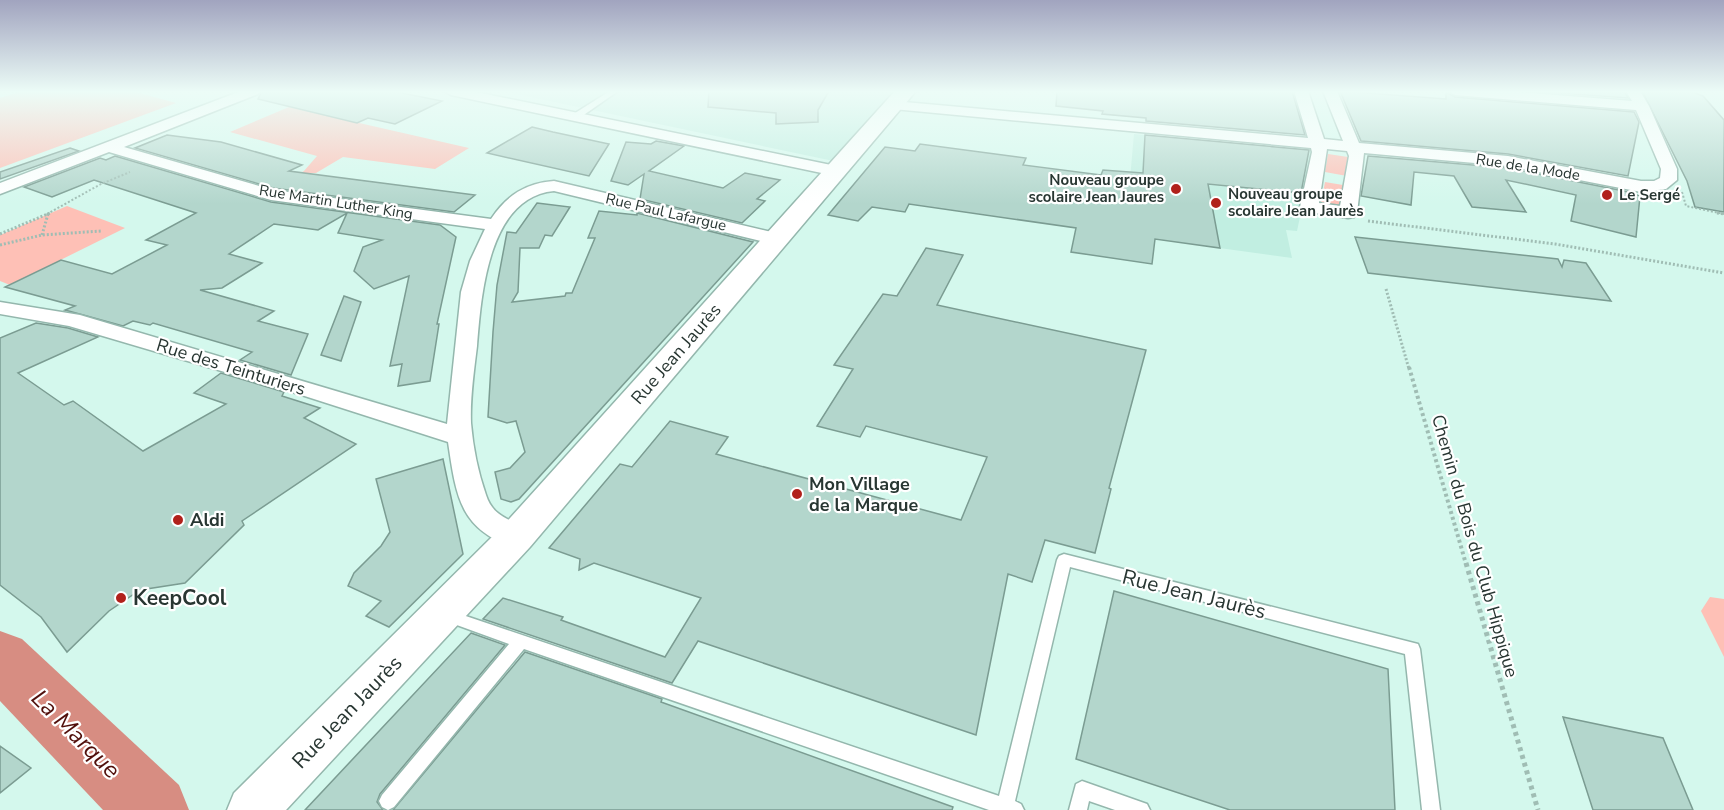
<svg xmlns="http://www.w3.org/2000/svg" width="1724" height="810" font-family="'Nunito Sans',sans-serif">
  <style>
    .built { fill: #c1eee1 }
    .green { fill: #fec0b6 }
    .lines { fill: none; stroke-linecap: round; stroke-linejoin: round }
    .river { fill: #d78d82; fill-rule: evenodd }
    .building { fill: #b3d6cc; stroke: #7b9c92; stroke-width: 1.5 }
    .lane-casing { stroke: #94b7ad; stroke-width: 3 }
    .street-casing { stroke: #94b7ad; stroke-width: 3 }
    .secondary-casing { stroke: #94b7ad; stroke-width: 3 }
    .path-far3 { stroke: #a0bdb4; stroke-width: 2; stroke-dasharray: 2 2; stroke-linecap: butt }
    .path-far2 { stroke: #a0bdb4; stroke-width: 3; stroke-dasharray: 2 2; stroke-linecap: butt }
    .path-far1 { stroke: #a0bdb4; stroke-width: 4; stroke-dasharray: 3 3; stroke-linecap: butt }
    .path { stroke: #a0bdb4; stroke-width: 5; stroke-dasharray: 4 4; stroke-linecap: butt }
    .lane { fill: #fff; fill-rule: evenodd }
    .street { fill: #fff; fill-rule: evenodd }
    .secondary { fill: #fff; fill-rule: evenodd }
    .poi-dot { fill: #b1211b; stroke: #fff; stroke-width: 2 }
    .labels { text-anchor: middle; stroke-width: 4.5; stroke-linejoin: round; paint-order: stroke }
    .far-street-label { font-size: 15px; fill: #283632; stroke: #fff }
    .far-poi-label { font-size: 15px; font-weight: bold; fill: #283632; stroke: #fff; text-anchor: start }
    .street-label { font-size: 18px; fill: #283632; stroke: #fff }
    .poi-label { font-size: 18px; font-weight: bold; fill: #283632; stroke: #fff; text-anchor: start }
    .near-street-label { font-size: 21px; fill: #283632; stroke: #fff }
    .near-poi-label { font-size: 21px; font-weight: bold; fill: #283632; stroke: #fff; text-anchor: start }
    .near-water-label { font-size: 24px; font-style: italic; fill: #510f0b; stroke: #fff }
  </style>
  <rect width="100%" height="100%" fill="#d4f8ed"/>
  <g class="built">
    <polygon points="502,91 903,91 843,163"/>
    <polygon points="1134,134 1314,151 1297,231 1286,230 1292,258 1125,235"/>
  </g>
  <g class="green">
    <polygon points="22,91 132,91 176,103 0,168 0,98"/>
    <polygon points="289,107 469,148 435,169 343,157 316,173 309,173 287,186 279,184 304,171 317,156 230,132"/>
    <polygon points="1328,154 1348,157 1347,176 1325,172"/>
    <polygon points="1325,182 1343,185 1340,207 1321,203"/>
    <polygon points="67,206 125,228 10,285 0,281 0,235"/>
    <polygon points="1710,597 1724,599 1724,657 1701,611"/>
  </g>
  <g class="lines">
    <polygon class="river" points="0,631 22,639 179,785 189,810 103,810 0,701"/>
  </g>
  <g class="building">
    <polygon points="262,91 392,91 442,101 395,124 368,118 357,123 258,99"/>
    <polygon points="709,91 829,91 818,110 818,122 776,124 776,113 708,107"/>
    <polygon points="1057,91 1292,91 1305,135 1146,121 1146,118 1102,114 1103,111 1056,106"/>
    <polygon points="1340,91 1446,99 1446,92 1455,97 1634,112 1639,122 1628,176 1508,154 1361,141"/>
    <polygon points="1531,91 1624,91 1628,98"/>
    <polygon points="1642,91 1690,91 1703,96 1724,120 1724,212 1695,207 1687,181"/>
    <polygon points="532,127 553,132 609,144 589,176 487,153"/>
    <polygon points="167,135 221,142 302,165 289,171 475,195 454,212 273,188 135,148"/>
    <polygon points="1145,135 1309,150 1301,193 1208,184 1220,248 1155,239 1152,264 1071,252 1076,228 909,204 905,212 872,207 858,221 828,215 885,147 915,151 920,144 1026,158 1023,165 1101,175 1103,170 1143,173"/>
    <polygon points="656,141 684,146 649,171 723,188 745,173 780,180 757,199 765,201 742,223 640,199 644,174 628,185 611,181 626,142 651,144"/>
    <polygon points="70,148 79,151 0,179 0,172"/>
    <polygon points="115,156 271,202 440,225 456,237 437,324 439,324 430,381 398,386 402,364 390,366 409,276 374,289 354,271 363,247 382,240 338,233 347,213 318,230 274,224 229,254 262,263 222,288 200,290 274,311 258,321 308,334 291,375 240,360 252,352 153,323 150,325 133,321 123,326 65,310 75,306 5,287 61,260 112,274 167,245 146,240 196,213 94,180 52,197 24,187 100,158 106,160"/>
    <polygon points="1368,156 1508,168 1624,191 1640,196 1636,237 1571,221 1576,195 1506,180 1526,212 1472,207 1454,176 1414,172 1411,205 1361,196"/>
    <polygon points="537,203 570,207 552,236 545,235 539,248 520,248 518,292 512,302 565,296 566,293 572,293 595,238 588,238 599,211 637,215 637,213 753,242 519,499 511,502 501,499 495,472 510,468 525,452 516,421 507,423 488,417 493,332 497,285 507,232 516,233"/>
    <polygon points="1355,237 1558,259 1562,267 1564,260 1586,263 1611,301 1368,273"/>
    <polygon points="926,248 963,255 937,305 1146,350 1109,488 1111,489 1095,553 1045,540 1032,582 1008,574 976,735 698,641 672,683 483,619 503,598 563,617 561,620 665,657 701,598 594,563 579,570 580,559 549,548 620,464 632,467 670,421 728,437 716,454 961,520 987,457 866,426 860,437 817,426 853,369 834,365 883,294 897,296"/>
    <polygon points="344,296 361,302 341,361 321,355"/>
    <polygon points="36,323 68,328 98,337 18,373 64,405 73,401 143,451 226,404 194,393 221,373 284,392 282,396 320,408 304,418 356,444 242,521 244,525 185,583 140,590 109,611 67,652 41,617 0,585 0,338"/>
    <polygon points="443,459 463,554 389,627 366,616 381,601 348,586 354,573 381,546 390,532 376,479"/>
    <polygon points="1114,591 1388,669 1395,810 1230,810 1076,759"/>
    <polygon points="471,633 505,645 380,794 377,802 383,810 305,810"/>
    <polygon points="525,652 662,699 661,702 953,807 952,810 393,810"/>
    <polygon points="1563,717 1663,738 1693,810 1593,810"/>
    <polygon points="0,746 31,768 0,793"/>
  </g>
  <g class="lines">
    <defs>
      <g id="lane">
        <polygon points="610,91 618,91 578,119 572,119 572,115"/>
        <polygon points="1064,554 1418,644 1420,649 1440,810 1422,810 1405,654 1070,567 1015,801 1021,804 1024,810 989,810 524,649 394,807 388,810 382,807 379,801 382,795 509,644 443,620 440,616 443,612 448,610 999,796 1057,560 1059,556"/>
        <polygon points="1082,781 1147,804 1150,810 1115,810 1089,801 1087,810 1069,810 1076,784"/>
      </g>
      <g id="street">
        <path d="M241 91H260L258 94 124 147 273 190 491 219C507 195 526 183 554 181L784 235 786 239 784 243 777 245 554 191C488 197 481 296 477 346 474 371 470 398 471 423 473 447 478 472 486 495 495 523 519 517 530 537L526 544 516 548C459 530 456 495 448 442L289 391 69 326 0 314V302L80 315 447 424 461 292 470 261 485 229 271 200 109 152 0 194V183Z"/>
        <polygon points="444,91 471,91 836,166 844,171 836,176 451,95"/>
        <path d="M1294 91H1308L1324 139 1343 141 1323 91H1337L1359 143 1508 156 1641 181H1654L1660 178 1661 169 1636 110 1455 95 1448 91H1506L1632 101 1626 91H1640L1649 106 1677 169V180L1666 189 1641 192 1508 166 1364 153 1357 213 1354 217 1348 218 1309 212 1303 211 1300 207 1312 152 1311 148 893 109 886 105 893 101 1308 138ZM1327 149 1347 151 1349 156 1340 206 1319 203Z"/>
      </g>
      <polygon id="secondary" points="895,91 916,91 530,547 286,810 227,810 234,793 502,527"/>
    </defs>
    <use href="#lane" class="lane-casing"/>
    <use href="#street" class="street-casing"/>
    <use href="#secondary" class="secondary-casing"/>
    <g class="path-far3">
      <polyline points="1682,192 1686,206 1724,214"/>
      <polyline points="47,214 101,184 130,172"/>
    </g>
    <g class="path-far2">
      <polyline points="1717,213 1724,214"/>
      <polyline points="1368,221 1555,244 1724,273"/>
      <polyline points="0,234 50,213"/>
      <polyline points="42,235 48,214"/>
      <polyline points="0,245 42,235 101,231"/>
      <polyline points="1386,289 1409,369"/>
    </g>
    <polyline class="path-far1" points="1409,367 1466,564"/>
    <polyline class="path" points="1466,563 1538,810"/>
    <use href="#lane" class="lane"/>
    <use href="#street" class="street"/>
    <use href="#secondary" class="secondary"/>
  </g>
  <linearGradient id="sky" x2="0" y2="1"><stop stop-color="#a1a4bf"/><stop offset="0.45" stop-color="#ecfcf7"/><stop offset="1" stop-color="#ecfcf7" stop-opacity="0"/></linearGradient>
  <rect width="1724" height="204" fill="url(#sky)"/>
  <g class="poi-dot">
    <circle cx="1176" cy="189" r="6"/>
    <circle cx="1607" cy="195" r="6"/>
    <circle cx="1216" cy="203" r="6"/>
    <circle cx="797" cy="494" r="6"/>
    <circle cx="178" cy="520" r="6"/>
    <circle cx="121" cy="598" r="6"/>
  </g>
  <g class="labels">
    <g class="far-street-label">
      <text transform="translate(1528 167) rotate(9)" y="5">Rue de la Mode</text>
      <text transform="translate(336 202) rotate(9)" y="5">Rue Martin Luther King</text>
      <text transform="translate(666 212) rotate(13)" y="5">Rue Paul Lafargue</text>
    </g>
    <g class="far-poi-label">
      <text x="1164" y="185" text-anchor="end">Nouveau groupe<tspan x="1164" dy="17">scolaire Jean Jaures</tspan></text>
      <text x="1228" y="199">Nouveau groupe<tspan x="1228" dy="17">scolaire Jean Jaurès</tspan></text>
      <text x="1619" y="200">Le Sergé</text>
    </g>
    <g class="street-label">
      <text transform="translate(676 354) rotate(-49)" y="6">Rue Jean Jaurès</text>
      <text transform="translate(231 367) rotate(17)" y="6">Rue des Teinturiers</text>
      <text transform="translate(1475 546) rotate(74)" y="6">Chemin du Bois du Club Hippique</text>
    </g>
    <g class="poi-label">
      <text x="809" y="490">Mon Village<tspan x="809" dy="21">de la Marque</tspan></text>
      <text x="190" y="526">Aldi</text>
    </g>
    <g class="near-street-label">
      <text transform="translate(1194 594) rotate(14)" y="7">Rue Jean Jaurès</text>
      <text transform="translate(347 712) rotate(-46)" y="7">Rue Jean Jaurès</text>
    </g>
    <g class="near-poi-label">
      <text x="133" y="605">KeepCool</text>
    </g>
    <g class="near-water-label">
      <text transform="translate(76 734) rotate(45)" y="8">La Marque</text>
    </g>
  </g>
</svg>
